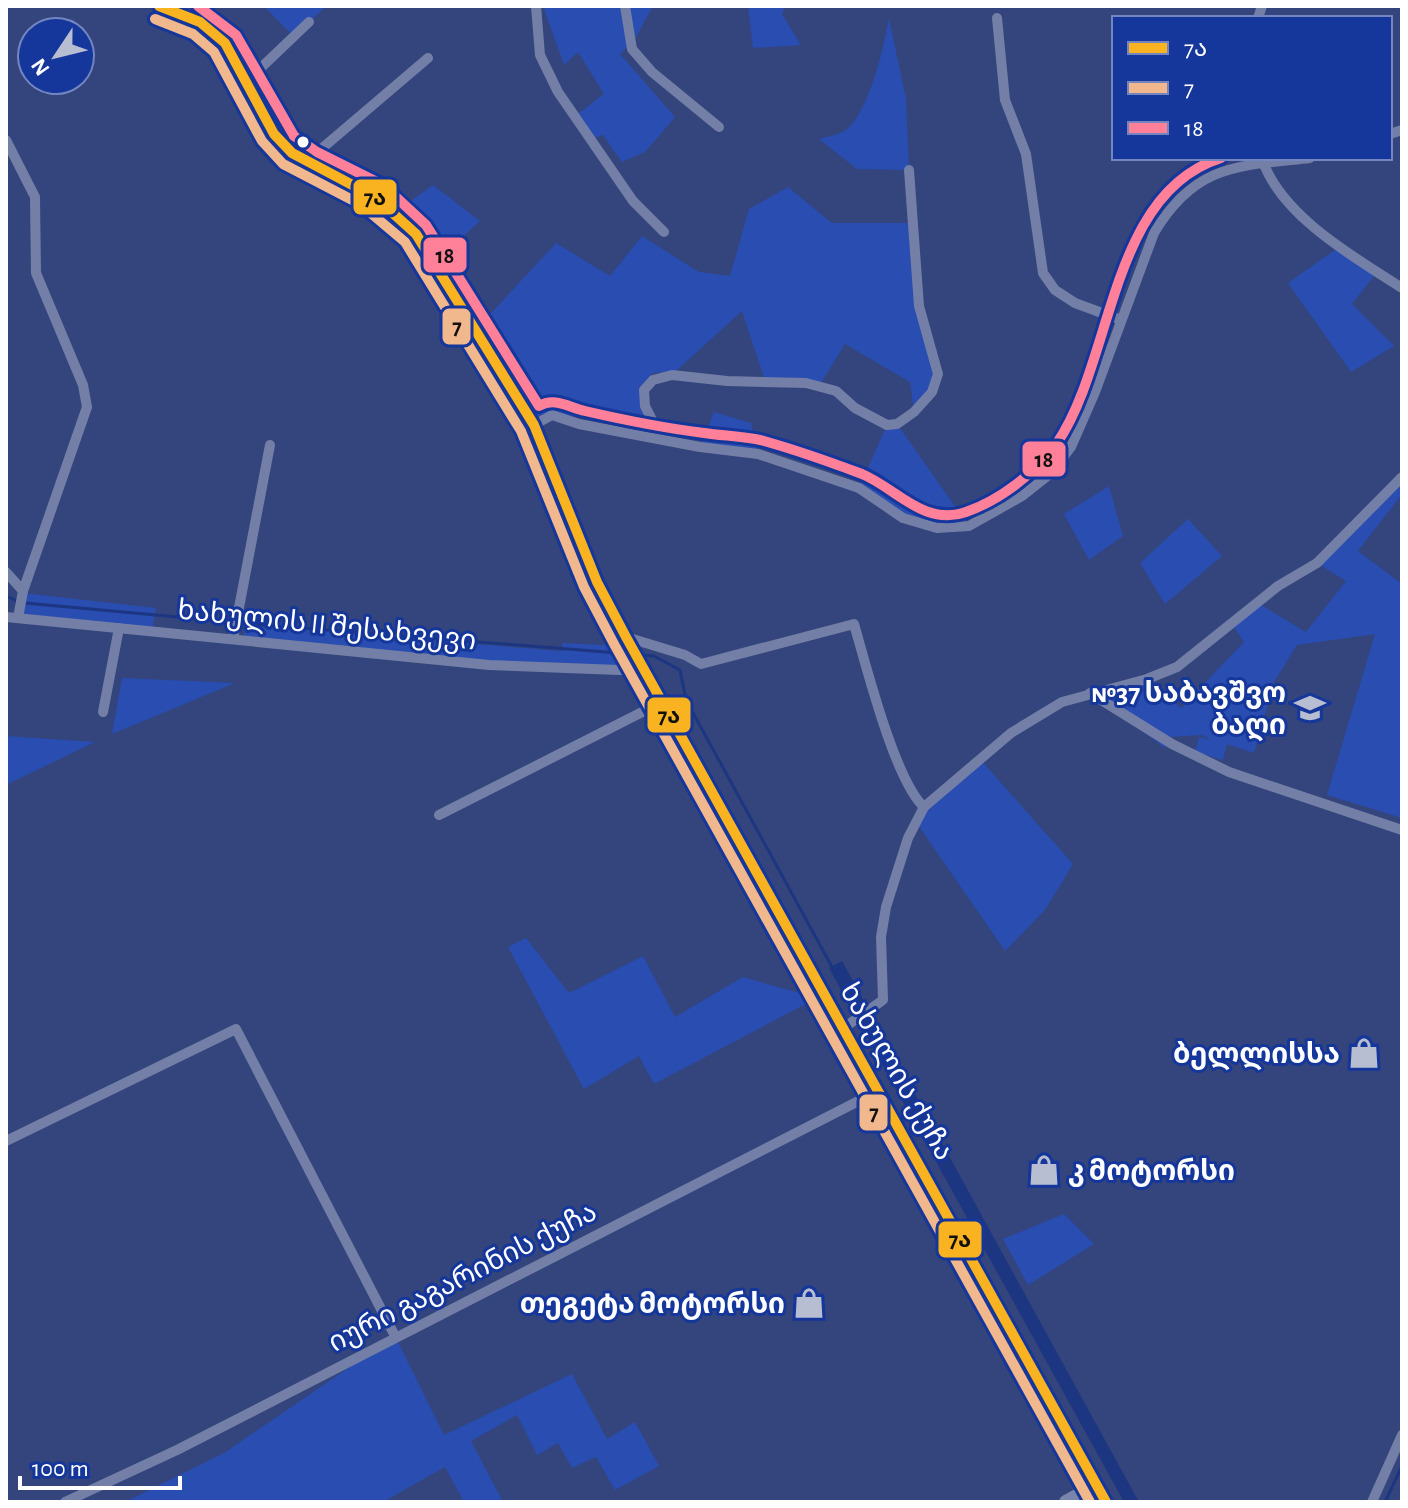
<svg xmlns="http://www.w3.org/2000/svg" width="1408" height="1508" font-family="'Alegreya Sans','Noto Sans Georgian',sans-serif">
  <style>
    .green { fill: #294db0 }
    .water { fill: #1d3681 }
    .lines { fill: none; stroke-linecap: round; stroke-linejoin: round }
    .stream { stroke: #1d3681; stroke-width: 3 }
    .street { stroke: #737fa6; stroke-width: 10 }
    .secondary { stroke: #7985aa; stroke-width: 14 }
    .bus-1-casing { stroke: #15369a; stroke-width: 16 }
    .bus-2-casing { stroke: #15369a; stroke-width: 16 }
    .bus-3-casing { stroke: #15369a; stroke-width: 16 }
    .bus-1 { stroke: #f9b220; stroke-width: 10 }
    .bus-2 { stroke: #f1b78d; stroke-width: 10 }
    .bus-3 { stroke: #ff8098; stroke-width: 10 }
    .bus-dot { fill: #fff; stroke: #15369a; stroke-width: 3 }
    .labels { text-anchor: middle; stroke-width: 6; stroke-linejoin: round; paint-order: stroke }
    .street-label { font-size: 28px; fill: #fff; stroke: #15369a }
    .poi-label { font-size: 28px; font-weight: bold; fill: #fff; stroke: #15369a; text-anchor: end }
    .line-badge { stroke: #15369a; stroke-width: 3 }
    .pale-badge-label { font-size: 22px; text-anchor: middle; font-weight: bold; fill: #111 }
  </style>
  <rect width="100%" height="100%" fill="#33457c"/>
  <g class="green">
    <polygon points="264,6 326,6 294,37"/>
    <polygon points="543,6 653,6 634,41 620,54 675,117 645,152 622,162 603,135 590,139 575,116 604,94 578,52 564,65"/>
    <polygon points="748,6 785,6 782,14 801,45 753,48"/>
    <path d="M889 18 906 99 909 170 857 169 819 139C826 137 836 135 843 132 869 116 884 46 889 18Z"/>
    <polygon points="433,185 480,221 440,258 401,208"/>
    <polygon points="788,187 832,223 912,223 919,306 938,374 914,412 910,382 845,344 819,386 765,381 742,311 676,371 653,373 639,388 642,411 654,431 550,412 536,417 481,324 556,243 610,276 642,236 699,272 730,276 749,209"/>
    <polygon points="1339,247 1377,272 1352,304 1394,346 1351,372 1288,283"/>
    <polygon points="714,412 751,423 758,454 700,447"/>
    <path d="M897 424 969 526C918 528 899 516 859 488L887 425Z"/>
    <polygon points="1402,477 1402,494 1358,551 1402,584 1402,818 1327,795 1375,634 1297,645 1274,682 1254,753 1227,744 1223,760 1195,752 1199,737 1212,740 1201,735 1170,737 1165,748 1090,693 1147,679 1181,708 1244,642 1232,624 1256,602 1306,632 1346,581 1317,563"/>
    <polygon points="1109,486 1123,536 1089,560 1064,514"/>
    <polygon points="1188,519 1222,556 1165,604 1140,563"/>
    <polygon points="23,593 156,608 152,631 18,618"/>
    <polygon points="246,618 363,635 562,651 562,643 625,646 633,666 488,664 244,636"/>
    <polygon points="122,678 235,683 112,734"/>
    <polygon points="6,736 95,742 6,785"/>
    <polygon points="980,759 1073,864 1045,910 1005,951 916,822"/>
    <polygon points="526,938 569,993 643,956 675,1017 743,977 817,998 654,1084 639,1056 584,1089 508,947"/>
    <polygon points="1064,1214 1094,1244 1028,1285 1003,1239"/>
    <polygon points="395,1336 444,1435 572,1374 607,1439 635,1422 659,1466 615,1490 596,1457 572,1468 558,1443 537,1455 517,1415 471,1441 503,1502 464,1502 445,1467 383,1502 125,1502 224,1453"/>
  </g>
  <polygon class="water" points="842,961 1139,1502 1124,1502 829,968"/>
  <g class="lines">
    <g class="stream">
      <polyline points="6,596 17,601"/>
      <polyline points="25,603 232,622"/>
      <polyline points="239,623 631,654"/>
      <polyline points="642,655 654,656 680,670 686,700 832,967"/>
      <polyline points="1385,1502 1402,1466"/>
    </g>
    <g class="street">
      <polyline points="536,6 540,55 558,92 633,201 664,232"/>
      <polyline points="625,6 632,49 652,72 719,127"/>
      <polyline points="997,18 1005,100 1026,154 1043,273 1055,290 1075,303 1121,320"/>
      <polyline points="1258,18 1262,6"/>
      <polyline points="247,81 309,22"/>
      <polyline points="1390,134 1402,130"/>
      <polyline points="6,140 35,197 36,273 83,385 87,407 23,591 18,618"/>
      <path d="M1262 159C1281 216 1354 257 1402 288"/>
      <polyline points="306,162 428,58"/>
      <path d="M534 425 552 415 579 424 700 447 758 454 859 488 903 518 937 528 969 526 1022 496 1051 473 1071 447 1095 392 1154 233C1195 164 1238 166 1310 158"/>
      <polyline points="661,438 645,406 644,390 653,380 672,375 727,381 806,383 836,391 855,408 887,425 897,424 914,412 932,392 938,374 919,306 909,170"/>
      <polyline points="6,572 23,591"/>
      <polyline points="6,617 489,665 645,671"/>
      <path d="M626 637 685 655 701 664 854 624C866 665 895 781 924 807"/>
      <polyline points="233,639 270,445"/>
      <polyline points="1090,693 1172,744 1229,772 1402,830"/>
      <polyline points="103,712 119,628"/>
      <polyline points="439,815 662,702"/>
      <polyline points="845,1027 883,1000 881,937 886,907 908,838 924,807 1011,733 1062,702 1147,679 1177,667 1278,586 1317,563 1402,477"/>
      <polyline points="6,1141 236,1029 395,1336"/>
      <polyline points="65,1502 177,1450 880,1090"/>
      <polyline points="1372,1502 1402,1435"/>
    </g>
    <g class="secondary">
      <path d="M159 6C228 26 232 50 262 109 268 121 274 137 284 146 304 167 335 174 359 187 382 200 399 214 416 234L534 425 597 582 626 637 1106 1502"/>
      <polyline points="1066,1502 1097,1485"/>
    </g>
    <defs>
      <polyline id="bus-1" points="159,6 200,22 225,43 274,134 292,153 375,197 416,234 534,425 597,582 626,637 1106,1502"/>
      <polyline id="bus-2" points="155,19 193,34 214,52 262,141 283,164 360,204 405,242 521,431 584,587 614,644 1090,1502"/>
      <path id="bus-3" d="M198 6 236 35 294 136 317 152 383 185 426 225 539 406C555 397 568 407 585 411 624 420 664 428 704 433 723 436 745 436 764 441 796 450 830 462 862 474 896 488 924 527 966 512 1000 500 1037 472 1057 443 1114 360 1109 193 1221 158"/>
    </defs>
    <use href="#bus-1" class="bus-1-casing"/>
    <use href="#bus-2" class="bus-2-casing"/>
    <use href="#bus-3" class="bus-3-casing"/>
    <use href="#bus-1" class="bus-1"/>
    <use href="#bus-2" class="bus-2"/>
    <use href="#bus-3" class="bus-3"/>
  </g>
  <defs>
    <symbol id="school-bare" viewBox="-9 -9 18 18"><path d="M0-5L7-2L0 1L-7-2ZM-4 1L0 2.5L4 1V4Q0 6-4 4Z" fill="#b8bed1" stroke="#15369a" stroke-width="2.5" paint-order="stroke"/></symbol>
    <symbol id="shop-bare" viewBox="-9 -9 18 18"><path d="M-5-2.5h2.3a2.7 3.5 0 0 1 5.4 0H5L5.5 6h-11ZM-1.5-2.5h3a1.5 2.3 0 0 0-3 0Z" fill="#b8bed1" stroke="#15369a" stroke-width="2.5" paint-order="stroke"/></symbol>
  </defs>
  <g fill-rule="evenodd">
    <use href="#school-bare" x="1288" y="686" width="44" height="44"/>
    <use href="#shop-bare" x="1342" y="1031" width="44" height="44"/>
    <use href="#shop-bare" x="1022" y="1148" width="44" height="44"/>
    <use href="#shop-bare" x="787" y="1281" width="44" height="44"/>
  </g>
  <circle class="bus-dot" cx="303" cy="142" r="7"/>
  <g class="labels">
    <g class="street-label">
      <text transform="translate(327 624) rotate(6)" y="10">ხახულის II შესახვევი</text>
      <text transform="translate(898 1071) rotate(60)" y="10">ხახულის ქუჩა</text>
      <text transform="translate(462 1276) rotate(-27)" y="10">იური გაგარინის ქუჩა</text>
    </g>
    <g class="poi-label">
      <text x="1286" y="702">№37 საბავშვო<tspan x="1286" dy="32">ბაღი</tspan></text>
      <text x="1340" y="1063">ბელლისსა</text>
      <text x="1068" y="1180" text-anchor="start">კ მოტორსი</text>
      <text x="785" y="1313">თეგეტა მოტორსი</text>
    </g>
  </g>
  <g class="line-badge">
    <rect x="352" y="178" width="46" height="38" rx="8" fill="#f9b220"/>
    <rect x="422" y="236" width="46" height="38" rx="8" fill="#ff8098"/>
    <rect x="441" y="307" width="31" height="39" rx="8" fill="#f1b78d"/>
    <rect x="1021" y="440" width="46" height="38" rx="8" fill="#ff8098"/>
    <rect x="646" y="696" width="46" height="38" rx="8" fill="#f9b220"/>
    <rect x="858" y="1093" width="31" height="39" rx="8" fill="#f1b78d"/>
    <rect x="937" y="1220" width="46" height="39" rx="8" fill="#f9b220"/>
  </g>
  <g class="pale-badge-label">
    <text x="375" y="205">7ა</text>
    <text x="445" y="263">18</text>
    <text x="457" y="334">7</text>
    <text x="1044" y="467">18</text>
    <text x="669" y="723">7ა</text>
    <text x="874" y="1120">7</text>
    <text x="960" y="1247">7ა</text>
  </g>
  <rect width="1408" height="1508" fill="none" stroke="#ffffff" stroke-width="16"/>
  <rect x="1112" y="16" width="280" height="144" fill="#15369a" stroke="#7386c2" stroke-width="2"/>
  <rect x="1128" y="42" width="40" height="12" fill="#f9b220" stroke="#7386c2" stroke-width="2"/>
  <text x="1184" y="56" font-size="24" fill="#ffffff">7ა</text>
  <rect x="1128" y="82" width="40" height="12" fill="#f1b78d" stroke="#7386c2" stroke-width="2"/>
  <text x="1184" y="96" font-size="24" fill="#ffffff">7</text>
  <rect x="1128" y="122" width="40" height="12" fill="#ff8098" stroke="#7386c2" stroke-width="2"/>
  <text x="1184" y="136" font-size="24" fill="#ffffff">18</text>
  <g transform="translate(56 56) rotate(235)"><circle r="38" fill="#15369a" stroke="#7386c2" stroke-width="2"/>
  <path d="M0-6L14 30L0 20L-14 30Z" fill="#b8bed1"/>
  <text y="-12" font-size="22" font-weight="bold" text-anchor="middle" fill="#ffffff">N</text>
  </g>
  <path d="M20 1476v12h160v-12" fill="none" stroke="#ffffff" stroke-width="4"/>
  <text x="32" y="1476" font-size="24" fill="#ffffff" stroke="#15369a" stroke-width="6" paint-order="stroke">100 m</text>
</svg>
